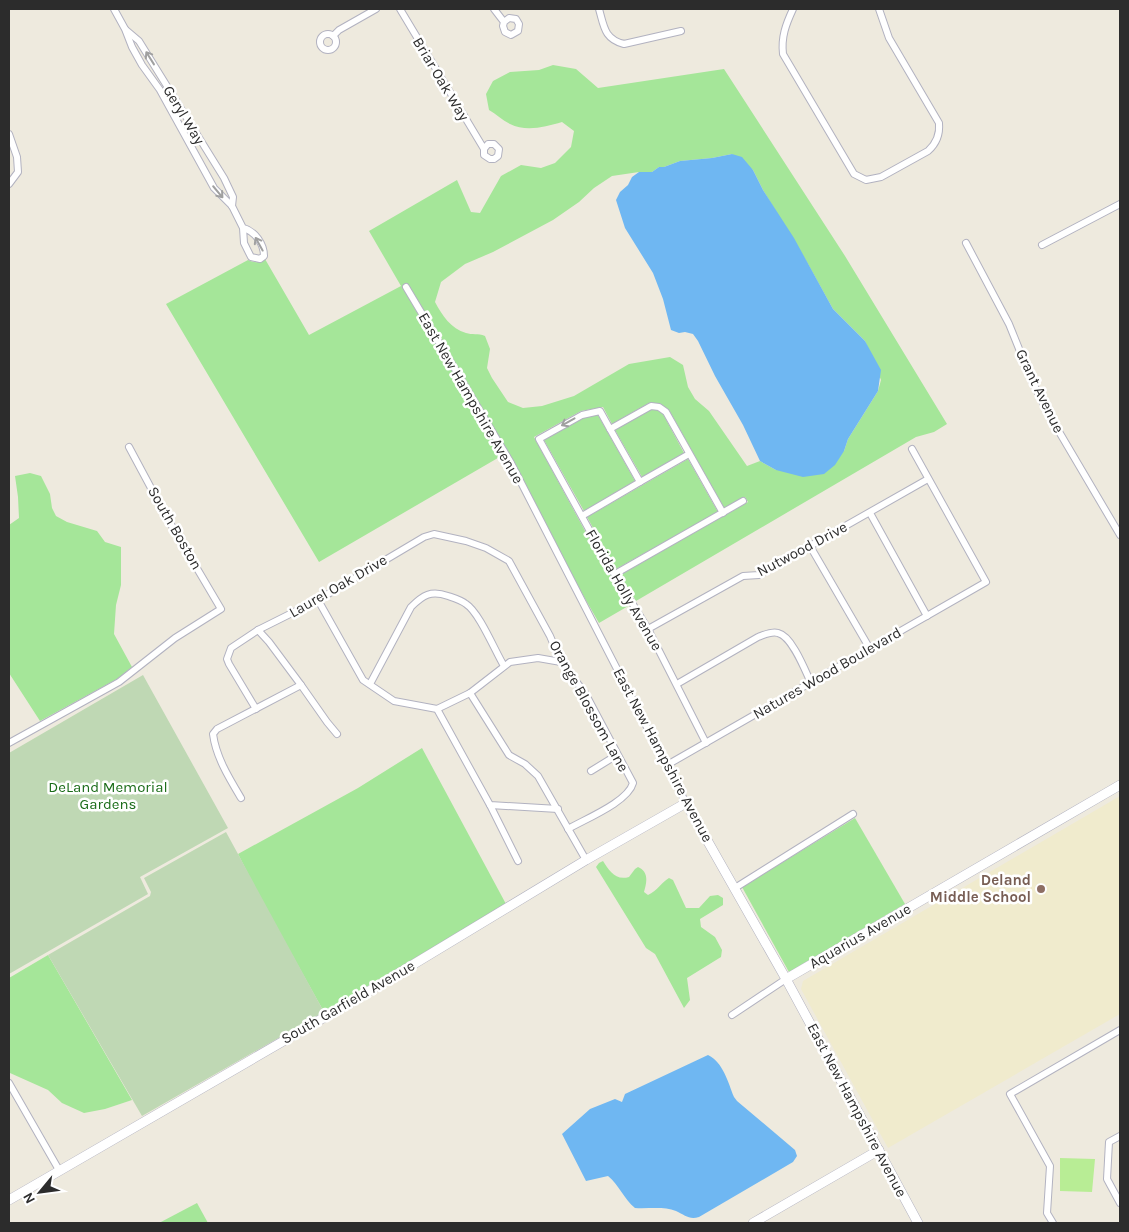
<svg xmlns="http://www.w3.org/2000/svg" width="1129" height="1232" font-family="Karla,sans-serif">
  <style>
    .education { fill: #f0ebcd }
    .green { fill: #a5e699; fill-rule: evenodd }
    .cemetery { fill: #bfd8b4 }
    .pitch { fill: #b8ed95 }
    .water { fill: #6fb7f2 }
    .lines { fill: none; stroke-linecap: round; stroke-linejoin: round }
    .street-casing { stroke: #b2b2c0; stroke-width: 8 }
    .secondary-casing { stroke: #b2b2c0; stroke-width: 10 }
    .street { stroke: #fff; stroke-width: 6 }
    .secondary { stroke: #fff; stroke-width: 9 }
    .oneway { stroke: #a0a0a0 }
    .education-dot { fill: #8d6e63; stroke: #fff; stroke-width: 2 }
    .labels { text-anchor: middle; stroke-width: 5; stroke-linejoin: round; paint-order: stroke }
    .street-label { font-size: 15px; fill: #2c2c2c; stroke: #fff }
    .park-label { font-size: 15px; fill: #1b6c19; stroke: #fff }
    .education-label { font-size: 15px; font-weight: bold; fill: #785e54; stroke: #fff; text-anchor: end }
  </style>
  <rect width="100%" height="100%" fill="#eeeade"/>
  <polygon class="education" points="1120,796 1120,1014 888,1148 801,989 803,981"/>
  <g class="green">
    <path d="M553 65 576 69 598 88 724 69 845 256 947 424 934 432 916 437 636 601 620 575 748 502 745 497 724 508 669 410 660 404 649 403 612 424 603 407 581 411 534 437 603 564 630 605 599 623 503 455 319 562 166 304 248 260C254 263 259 263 265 259L309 335 401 286 369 231 457 180 471 212 480 213 501 176 521 165 541 168 555 163 571 147 574 131 562 122C545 127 526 132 510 124 502 120 496 114 489 110L486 94 493 81 510 72 539 70ZM732 154 753 170 763 190 808 264 833 309 865 341 881 380 878 391 848 439 844 451 776 470 760 461 747 466 709 411 695 399 688 387 683 365 670 357 629 364 574 396 542 406 523 408 508 402 492 378 487 368 490 349 485 336C478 333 472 335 466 333 451 329 442 315 435 302L441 282 465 264 493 252 553 220 579 202 594 188 612 176 639 172 646 173 652 172 659 167H664L680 161 712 158Z"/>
    <polygon points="651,409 657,410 663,414 684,453 642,477 615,430"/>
    <polygon points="598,415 635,481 584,511 544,440 583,418"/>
    <polygon points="688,459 718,512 616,569 587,517"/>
    <polygon points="30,473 41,476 50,494 52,508 56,516 67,522 97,531 105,542 121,547 121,585 116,605 114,634 132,667 117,679 40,721 9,673 9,525 19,518 18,497 15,476"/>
    <polygon points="422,748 506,904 324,1012 261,899 238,854 358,788"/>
    <polygon points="855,818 905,904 789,972 742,887"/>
    <path d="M603 861C609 870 615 881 629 877L635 869 638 867C649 872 647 882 644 892L648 895C657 891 662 882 669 878L673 880 686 908H699L710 896 718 895 723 898V905L700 919 701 927 715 937 722 950 721 957 687 978 690 1000 684 1008 655 954 646 948 596 867 599 863Z"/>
    <polygon points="48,955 132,1100 105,1109 84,1113 62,1103 48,1090 10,1073 9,1071 9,978"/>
    <polygon points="197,1203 208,1223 159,1223"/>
  </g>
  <g class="cemetery">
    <polygon points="143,675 228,828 140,877 148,894 9,974 9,753"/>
    <polygon points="226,832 324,1012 142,1116 48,955 150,896 151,892 144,878"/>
  </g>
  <polygon class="pitch" points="1060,1158 1095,1159 1092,1192 1060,1191"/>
  <g class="water">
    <polygon points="732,154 742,157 753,170 763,190 794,238 833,309 865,341 881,370 878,391 848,439 844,451 835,465 824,474 803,477 776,470 760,461 743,425 715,376 698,341 693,334 685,332 679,333 671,330 663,299 653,273 625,228 616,200 620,192 628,185 632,177 639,172 652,172 659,167 664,167 680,161 712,158"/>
    <path d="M708 1055C723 1062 728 1082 734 1097L737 1101 795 1150 797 1156 793 1162 699 1217C689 1220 685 1215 676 1211 664 1206 648 1209 635 1208 624 1199 619 1185 608 1176L586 1181 562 1134 590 1109 615 1099 622 1102 625 1094Z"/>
  </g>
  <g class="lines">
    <defs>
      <g id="street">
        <path d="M114 9 125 29 132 47 142 65 160 90 214 188 232 206 243 228 244 243 251 257 260 259 264 256C264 244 255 231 243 228"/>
        <polyline points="400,9 484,149 484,155 490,159 494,159 498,156 499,149 494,144 488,144 484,149"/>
        <polyline points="494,9 504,22 503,26 505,32 511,35 518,31 519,24 516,19 509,18 504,22"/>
        <path d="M599 9C604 26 604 39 624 44L681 31"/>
        <path d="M793 9C786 24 781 37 783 54L854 174 866 180 881 177 928 151C937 143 940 134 939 123L889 38 879 9"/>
        <polyline points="126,30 139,41 224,178 233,197 232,206"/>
        <circle cx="328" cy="42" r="8"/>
        <polyline points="333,36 339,30 376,9"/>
        <polyline points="9,134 17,157 18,172 9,184"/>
        <polyline points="966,243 1009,324 1032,381 1048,413 1120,535"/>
        <polyline points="1042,245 1120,204"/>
        <polyline points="406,287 511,463 686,803"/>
        <polyline points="610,429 600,411 582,415 539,439 607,562 648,629 706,743"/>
        <polyline points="689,454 640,482 610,429 651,406 659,407 666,412 723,513"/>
        <polyline points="870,513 927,616"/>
        <polyline points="582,516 640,482"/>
        <polyline points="810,546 870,649"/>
        <polyline points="615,574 743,501"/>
        <polyline points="318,600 363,680 394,701 437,709 490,805 558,809"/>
        <polyline points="648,629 743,576 759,575 928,479"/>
        <polyline points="258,630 269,642 301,685"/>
        <path d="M370 684 411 607C423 595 431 590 448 596 454 598 461 600 466 604 479 612 495 651 504 666"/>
        <path d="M677 684 758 637C764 635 771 631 778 633 792 636 805 670 811 683"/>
        <polyline points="470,693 509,755 525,764 538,776 586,860"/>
        <path d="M256 709 229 664 227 659 231 648 258 630 318 600 424 537 434 534 466 541 486 548 509 561 550 636 561 662 585 693 633 783C628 802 585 819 568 829"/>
        <polyline points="437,709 470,693 510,662 538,658 561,662"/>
        <polyline points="9,743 119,682 175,638 221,609 166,516 129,447"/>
        <polyline points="667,765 986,582 912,449"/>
        <polyline points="591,771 617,755"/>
        <path d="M241 798C229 778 216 757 213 734L217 729 301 685 327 722 337 734"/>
        <polyline points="490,805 518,861"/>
        <polyline points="735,888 853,814"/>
        <polyline points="732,1015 786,979"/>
        <polyline points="9,1083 59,1170"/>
        <polyline points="1120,1136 1109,1142 1107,1179 1120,1203"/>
        <polyline points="1053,1223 1047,1213 1050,1166 1010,1094 1120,1030"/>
      </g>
      <g id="secondary">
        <polyline points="786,979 1120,785"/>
        <polyline points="9,1200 356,999 586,860 686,803 786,979 918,1223"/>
        <polyline points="753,1223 879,1150"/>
      </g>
    </defs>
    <use href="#street" class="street-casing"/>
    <use href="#secondary" class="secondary-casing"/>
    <use href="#street" class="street"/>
    <use href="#secondary" class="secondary"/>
  </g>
  <defs><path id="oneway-shaft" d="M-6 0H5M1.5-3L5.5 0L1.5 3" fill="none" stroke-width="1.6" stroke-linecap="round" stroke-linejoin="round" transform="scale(1.25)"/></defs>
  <g class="oneway">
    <use href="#oneway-shaft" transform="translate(150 58) rotate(-122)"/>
    <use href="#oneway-shaft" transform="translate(218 192) rotate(50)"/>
    <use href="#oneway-shaft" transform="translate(259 244) rotate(-119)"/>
    <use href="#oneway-shaft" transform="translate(568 422) rotate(151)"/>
  </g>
  <circle class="education-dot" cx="1041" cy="889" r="5"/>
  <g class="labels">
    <g class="street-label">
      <text transform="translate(441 79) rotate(59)" y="5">Briar Oak Way</text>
      <text transform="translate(184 115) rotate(59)" y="5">Geryl Way</text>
      <text transform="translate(1040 391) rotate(64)" y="5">Grant Avenue</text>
      <text transform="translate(471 398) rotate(60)" y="5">East New Hampshire Avenue</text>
      <text transform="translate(175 528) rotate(60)" y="5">South Boston</text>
      <text transform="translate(802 549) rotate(-28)" y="5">Nutwood Drive</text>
      <text transform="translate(338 586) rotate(-30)" y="5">Laurel Oak Drive</text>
      <text transform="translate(624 590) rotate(60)" y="5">Florida Holly Avenue</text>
      <text transform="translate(827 673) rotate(-30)" y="5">Natures Wood Boulevard</text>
      <text transform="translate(589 706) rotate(61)" y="5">Orange Blossom Lane</text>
      <text transform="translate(663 755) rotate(62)" y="5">East New Hampshire Avenue</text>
      <text transform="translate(860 936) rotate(-30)" y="5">Aquarius Avenue</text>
      <text transform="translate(348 1002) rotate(-30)" y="5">South Garfield Avenue</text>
      <text transform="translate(857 1110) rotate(62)" y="5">East New Hampshire Avenue</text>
    </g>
    <g class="park-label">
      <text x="108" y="792">DeLand Memorial<tspan x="108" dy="17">Gardens</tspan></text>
    </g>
    <g class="education-label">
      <text x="1031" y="885">Deland<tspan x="1031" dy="17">Middle School</tspan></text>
    </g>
  </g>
  <rect width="1129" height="1232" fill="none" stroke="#2c2c2c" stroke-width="20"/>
  <g transform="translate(40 1192) rotate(241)" stroke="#ffffff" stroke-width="4" paint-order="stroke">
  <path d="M0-4L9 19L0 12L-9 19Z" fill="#2c2c2c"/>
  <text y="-8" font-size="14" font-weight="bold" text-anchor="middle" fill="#2c2c2c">N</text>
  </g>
</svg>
